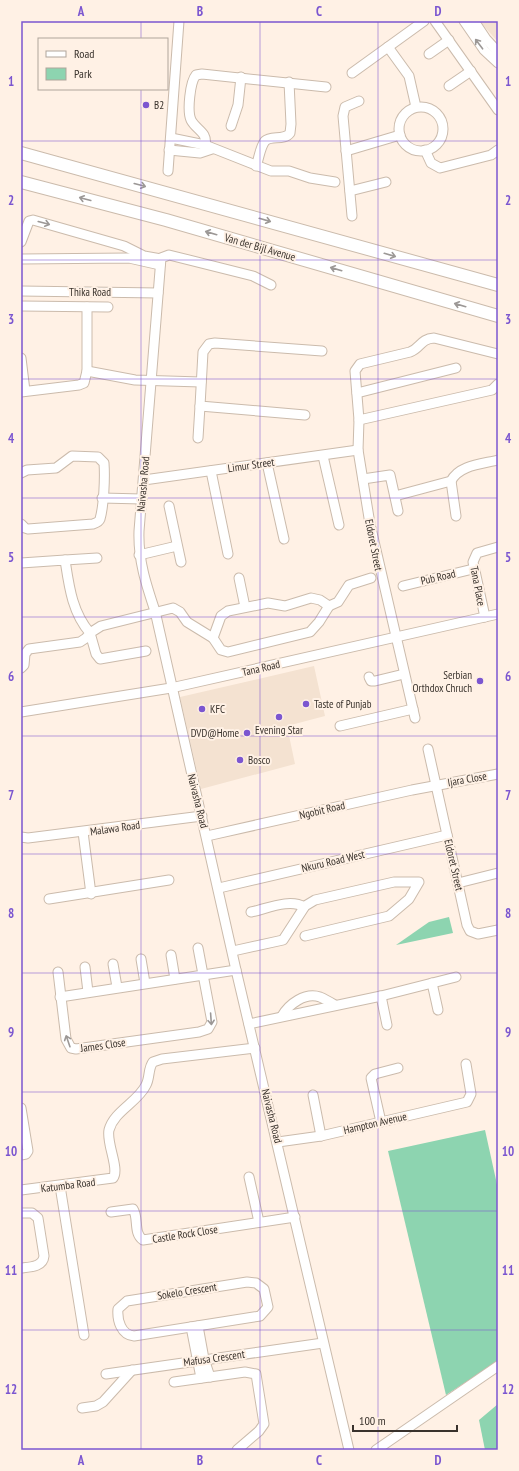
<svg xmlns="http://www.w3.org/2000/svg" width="519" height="1471" font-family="'PT Sans Narrow',sans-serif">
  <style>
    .built { fill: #f4e2d1 }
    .green { fill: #8dd4b0 }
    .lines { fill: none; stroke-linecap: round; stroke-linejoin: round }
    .minor-casing { stroke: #cbbbac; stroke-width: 11 }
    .major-casing { stroke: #cbbbac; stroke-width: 14 }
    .minor { stroke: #fff; stroke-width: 9 }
    .major { stroke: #fff; stroke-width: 12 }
    .oneway { stroke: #9c9896 }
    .grid { fill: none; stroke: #7b56d0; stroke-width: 1; stroke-opacity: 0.55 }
    .poi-dot { fill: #7b56d0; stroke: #fff1e5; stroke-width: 1.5 }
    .labels { text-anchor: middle; stroke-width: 4; stroke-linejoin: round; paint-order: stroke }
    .poi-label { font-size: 11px; fill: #39322c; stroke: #fff1e5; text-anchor: start }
    .street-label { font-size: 11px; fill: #39322c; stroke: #fff1e5 }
    .neatline { fill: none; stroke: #7b56d0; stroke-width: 1.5 }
    .grid-label { font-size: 13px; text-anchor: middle; font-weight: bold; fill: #7b56d0 }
  </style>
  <rect width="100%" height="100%" fill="#fff1e5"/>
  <g class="built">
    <polygon points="480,21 498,21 498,42 483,25"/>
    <polygon points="314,666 325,716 287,726 295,764 201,789 180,697"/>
  </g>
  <g class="green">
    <polygon points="449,917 453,933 396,945 429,922"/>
    <polygon points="485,1130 498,1189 498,1361 446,1395 388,1151"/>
    <polygon points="498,1404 498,1450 485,1450 479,1420"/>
  </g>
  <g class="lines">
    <defs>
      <g id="minor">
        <polyline points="435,21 498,110"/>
        <polyline points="464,21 484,50 498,63"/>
        <polyline points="474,21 486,39 498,52"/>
        <polyline points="388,47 409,76 416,107"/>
        <polyline points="429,54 449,40"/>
        <polyline points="352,73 424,21"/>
        <polyline points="449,86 471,71"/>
        <circle cx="421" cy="129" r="22"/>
        <polyline points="231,126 238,105 241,77"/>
        <polyline points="171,138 205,145 271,171 289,171 310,178 335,182"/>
        <path d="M205 145C208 132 196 130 191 120 187 111 190 82 196 75L202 74 326 87"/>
        <polyline points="169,150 200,153 212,149"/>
        <polyline points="425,150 431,163 440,168 491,155 498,150"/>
        <polyline points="346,151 400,135"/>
        <path d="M256 166C259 159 260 147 265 141 271 135 284 141 290 133L291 124 289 82"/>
        <polyline points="168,171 179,21"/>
        <polyline points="350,191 386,182"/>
        <polyline points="352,216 343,116 345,107 359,101"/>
        <polyline points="21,242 29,221 33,220 124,246 144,256 161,259"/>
        <polyline points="21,259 129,258 160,265"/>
        <path d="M271 285 253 276 169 255 161 258 139 531C138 560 146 584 155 611L236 970 349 1450"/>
        <polyline points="21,291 158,293"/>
        <polyline points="21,306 108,307"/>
        <polyline points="21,358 25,391"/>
        <polyline points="87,371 135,380 201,382"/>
        <polyline points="21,392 79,385 84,383 87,371 87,307"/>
        <polyline points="357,393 456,368"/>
        <polyline points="305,415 200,406 203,352 209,344 215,343 322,351"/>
        <polyline points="359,420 492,390 498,384"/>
        <polyline points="198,438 200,406"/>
        <polyline points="323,456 339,525"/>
        <polyline points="267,463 284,539"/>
        <polyline points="211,471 228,554"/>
        <path d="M21 473 27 470 56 468 72 456 98 457 104 463C105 477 104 505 100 519 99 522 96 523 93 524L28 529 25 528 21 524"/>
        <polyline points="363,479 390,475 398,511"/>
        <polyline points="144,480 358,450"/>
        <polyline points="451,481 456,516"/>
        <path d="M395 496 451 481C459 465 482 464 498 460"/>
        <polyline points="102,498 142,499"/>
        <polyline points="169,506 181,562"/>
        <polyline points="139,555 177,546"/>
        <polyline points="65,560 97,558"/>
        <path d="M21 563 65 560C69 586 72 612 90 633L86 638 80 642 29 649 25 654 24 665 21 668"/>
        <polyline points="239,578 245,607"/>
        <polyline points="403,586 473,569"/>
        <polyline points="485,617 473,562 477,553 498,547"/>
        <polyline points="213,638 221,616 228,611 268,603 285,606 311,598 320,600 329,606 338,602 349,585 371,578"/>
        <polyline points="146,651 100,659 96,654 90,633 101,626 173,608 180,612 187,622 213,638 221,650 228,652 310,632 319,622 329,606"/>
        <polyline points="369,677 371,681 375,681 404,674"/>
        <polyline points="21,712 171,688 498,614"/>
        <path d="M415 718 370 524 358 450 359 420 355 371 360 364 410 352C421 348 420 339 434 338L498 354"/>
        <polyline points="340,726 413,709"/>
        <polyline points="428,749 467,925 470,931 478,934 498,930"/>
        <polyline points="83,832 91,894"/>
        <polyline points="207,836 412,790 498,774"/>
        <polyline points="21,837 28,838 202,816"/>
        <polyline points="458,883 498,873"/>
        <polyline points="219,888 447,835"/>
        <polyline points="49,899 169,880"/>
        <path d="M251 912C266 909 290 898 304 907"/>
        <polyline points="233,951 283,940 305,906 315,900 394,882 419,882 409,899 389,916 305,936"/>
        <polyline points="171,955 175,979"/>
        <polyline points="141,959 145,983"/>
        <polyline points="113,964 117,987"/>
        <polyline points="85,967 88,992"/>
        <polyline points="58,972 66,1039 71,1048 76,1049 199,1032 208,1029 212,1022 198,948"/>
        <polyline points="432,983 438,1010"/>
        <polyline points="381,996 387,1025"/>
        <polyline points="60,997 236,970"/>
        <path d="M282 1016C289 1004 305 992 320 997 325 999 330 1002 335 1005"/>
        <polyline points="249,1024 381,996 456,977"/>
        <polyline points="313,1095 321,1136"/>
        <polyline points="21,1108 28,1151 26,1154 21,1155"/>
        <polyline points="381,1122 371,1078 375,1074 398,1068"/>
        <polyline points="278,1142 321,1136 467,1102 471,1094 466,1064"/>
        <polyline points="249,1177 259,1222"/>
        <polyline points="60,1186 84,1335"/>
        <path d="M21 1190 113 1178C120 1169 106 1143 109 1130 114 1111 138 1102 146 1085 150 1078 148 1068 153 1062L162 1059 255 1048"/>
        <path d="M111 1212 133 1209C139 1218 133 1233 143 1240L295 1217"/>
        <path d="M21 1213H32L38 1218 44 1256C43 1267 30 1267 21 1268"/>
        <path d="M247 1282 256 1283 264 1289 268 1307 260 1316 134 1336C121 1335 117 1320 118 1309L127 1301Z"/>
        <polyline points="198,1326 204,1359 210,1377"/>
        <polyline points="191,1327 201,1378"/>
        <polyline points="106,1374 323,1343"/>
        <polyline points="174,1382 245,1372 256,1374 264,1424 259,1431 237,1450"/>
        <polyline points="82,1408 96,1406 103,1402 132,1370"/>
        <polyline points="376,1450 498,1366"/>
      </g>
      <g id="major">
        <polyline points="21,153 498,285"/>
        <polyline points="21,182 166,220 498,316"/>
      </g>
    </defs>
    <use href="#minor" class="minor-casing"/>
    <use href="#major" class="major-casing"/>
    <use href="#minor" class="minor"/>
    <use href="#major" class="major"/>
  </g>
  <defs><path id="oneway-shaft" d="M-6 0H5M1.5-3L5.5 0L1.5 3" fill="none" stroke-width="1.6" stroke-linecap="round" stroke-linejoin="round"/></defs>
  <g class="oneway">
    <use href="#oneway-shaft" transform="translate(479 44) rotate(-127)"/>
    <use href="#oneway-shaft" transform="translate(140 185) rotate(15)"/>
    <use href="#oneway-shaft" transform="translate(85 199) rotate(-165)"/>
    <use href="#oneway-shaft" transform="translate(265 220) rotate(16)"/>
    <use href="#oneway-shaft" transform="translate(44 223) rotate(15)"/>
    <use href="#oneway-shaft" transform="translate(211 233) rotate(-164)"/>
    <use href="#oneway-shaft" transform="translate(390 255) rotate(16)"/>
    <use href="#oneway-shaft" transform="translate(336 269) rotate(-164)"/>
    <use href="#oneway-shaft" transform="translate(460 305) rotate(-164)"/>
    <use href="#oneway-shaft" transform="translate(211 1019) rotate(86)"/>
    <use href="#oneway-shaft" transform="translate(68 1041) rotate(-109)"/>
  </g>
  <path class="grid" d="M141 21V39M260 21V1450M378 21V1450M141 89V1450M21 141H498M21 260H498M21 379H498M21 498H498M21 617H498M21 736H498M21 854H498M21 973H498M21 1092H498M21 1211H498M21 1330H498"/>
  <g class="poi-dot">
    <circle cx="146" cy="105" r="4"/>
    <circle cx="480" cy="681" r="4"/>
    <circle cx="306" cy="704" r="4"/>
    <circle cx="202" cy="709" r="4"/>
    <circle cx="279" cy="717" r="4"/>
    <circle cx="247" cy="733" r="4"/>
    <circle cx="240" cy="760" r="4"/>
  </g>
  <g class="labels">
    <g class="poi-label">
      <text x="154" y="109">B2</text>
      <text x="472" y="679" text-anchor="end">Serbian<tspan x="472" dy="13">Orthdox Chruch</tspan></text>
      <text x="314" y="708">Taste of Punjab</text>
      <text x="210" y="713">KFC</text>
      <text x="279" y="734" text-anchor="middle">Evening Star</text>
      <text x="239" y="737" text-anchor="end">DVD@Home</text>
      <text x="248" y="764">Bosco</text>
    </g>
    <g class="street-label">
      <text transform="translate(260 247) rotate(16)" y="4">Van der Bijl Avenue</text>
      <text x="90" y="296">Thika Road</text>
      <text transform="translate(251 465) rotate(-8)" y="4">Limur Street</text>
      <text transform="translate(143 484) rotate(-85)" y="4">Naivasha Road</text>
      <text transform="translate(374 545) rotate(79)" y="4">Eldoret Street</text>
      <text transform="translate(438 577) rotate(-13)" y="4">Pub Road</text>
      <text transform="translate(478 586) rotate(79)" y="4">Tana Place</text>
      <text transform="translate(261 668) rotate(-13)" y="4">Tana Road</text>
      <text transform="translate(467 779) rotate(-10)" y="4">Ijara Close</text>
      <text transform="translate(198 801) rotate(76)" y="4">Naivasha Road</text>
      <text transform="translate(322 810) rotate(-13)" y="4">Ngobit Road</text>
      <text transform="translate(115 828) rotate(-8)" y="4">Malawa Road</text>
      <text transform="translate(333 861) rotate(-13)" y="4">Nkuru Road West</text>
      <text transform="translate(454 865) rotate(77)" y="4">Eldoret Street</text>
      <text transform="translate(103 1045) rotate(-8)" y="4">James Close</text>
      <text transform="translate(272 1116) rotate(76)" y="4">Naivasha Road</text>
      <text transform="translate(375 1123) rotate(-13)" y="4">Hampton Avenue</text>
      <text transform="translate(68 1185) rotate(-7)" y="4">Katumba Road</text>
      <text transform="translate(185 1234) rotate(-9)" y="4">Castle Rock Close</text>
      <text transform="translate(187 1291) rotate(-9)" y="4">Sokelo Crescent</text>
      <text transform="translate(214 1358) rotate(-8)" y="4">Mafusa Crescent</text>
    </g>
  </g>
  <rect width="519" height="1471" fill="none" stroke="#fff1e5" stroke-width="44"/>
  <rect x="38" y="38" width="130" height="52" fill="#fff1e5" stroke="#b0a59b"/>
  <rect x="46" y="51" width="20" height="6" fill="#ffffff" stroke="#b0a59b"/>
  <text x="74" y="58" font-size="12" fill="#39322c">Road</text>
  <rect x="46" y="68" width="20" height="12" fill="#8dd4b0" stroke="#b0a59b"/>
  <text x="74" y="78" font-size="12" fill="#39322c">Park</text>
  <path d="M353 1425v6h104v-6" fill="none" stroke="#39322c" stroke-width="2"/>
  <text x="359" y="1425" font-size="12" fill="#39322c" stroke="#fff1e5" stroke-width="3" paint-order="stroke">100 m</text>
  <rect x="22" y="22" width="475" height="1427" class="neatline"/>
  <g class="grid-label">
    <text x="81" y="16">A</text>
    <text x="200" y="16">B</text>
    <text x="319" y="16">C</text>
    <text x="438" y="16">D</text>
    <text x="11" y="86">1</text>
    <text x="508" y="86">1</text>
    <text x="11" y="205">2</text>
    <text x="508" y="205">2</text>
    <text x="11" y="324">3</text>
    <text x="508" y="324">3</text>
    <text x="11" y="443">4</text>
    <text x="508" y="443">4</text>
    <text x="11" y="562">5</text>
    <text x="508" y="562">5</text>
    <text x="11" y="681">6</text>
    <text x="508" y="681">6</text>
    <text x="11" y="800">7</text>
    <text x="508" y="800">7</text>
    <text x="11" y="918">8</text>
    <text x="508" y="918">8</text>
    <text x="11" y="1037">9</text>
    <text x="508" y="1037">9</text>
    <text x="11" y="1156">10</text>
    <text x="508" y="1156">10</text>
    <text x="11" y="1275">11</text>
    <text x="508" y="1275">11</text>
    <text x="11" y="1394">12</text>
    <text x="508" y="1394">12</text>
    <text x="81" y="1465">A</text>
    <text x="200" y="1465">B</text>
    <text x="319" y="1465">C</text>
    <text x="438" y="1465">D</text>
  </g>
</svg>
